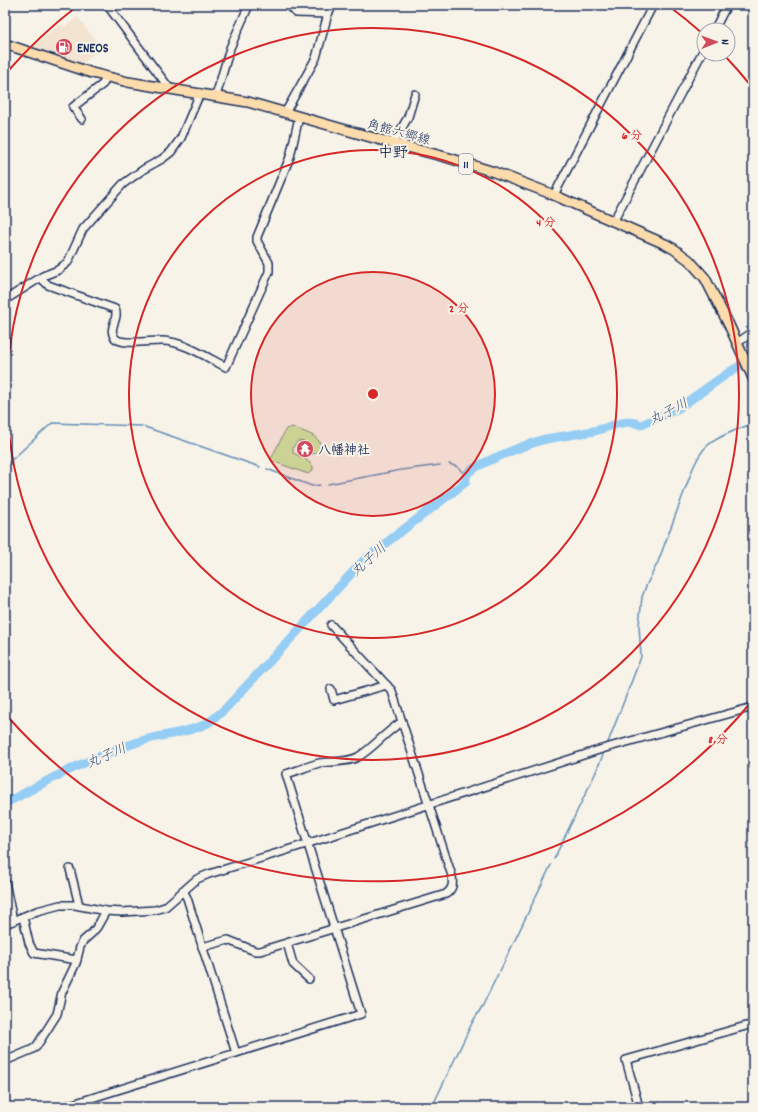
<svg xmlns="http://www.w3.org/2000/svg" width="758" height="1112" font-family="Dekko,'Klee One',sans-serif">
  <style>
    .built { fill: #f2e4d0 }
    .green { fill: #cbeaa2; stroke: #738c80 }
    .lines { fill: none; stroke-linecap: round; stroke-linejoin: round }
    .stream { stroke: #648eb8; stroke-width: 1.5 }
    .river { stroke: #95cdf4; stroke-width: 9 }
    .minor-casing { stroke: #1b2f5e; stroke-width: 10 }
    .major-casing { stroke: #1b2f5e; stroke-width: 12 }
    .minor { stroke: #f7f3e8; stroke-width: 7 }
    .major { stroke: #fcdcac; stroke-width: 9 }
    .ring { fill: none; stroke: #d62828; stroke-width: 2 }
    .labels { text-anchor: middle; stroke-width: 4; stroke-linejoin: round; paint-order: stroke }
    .shield { fill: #f7f3e8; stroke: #5d6a87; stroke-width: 1 }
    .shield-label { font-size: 12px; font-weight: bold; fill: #1b2f5e }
    .poi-label { font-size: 13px; font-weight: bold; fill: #1b2f5e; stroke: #f7f3e8; text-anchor: start }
    .street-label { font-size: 13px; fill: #1b2f5e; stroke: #f7f3e8 }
    .water-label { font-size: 14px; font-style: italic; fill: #3a5684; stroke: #f7f3e8 }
    .quarter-label { font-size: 15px; font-weight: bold; fill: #1b2f5e; stroke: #f7f3e8 }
    .centre { fill: #d62828; stroke: #f7f3e8; stroke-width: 2 }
    .ring-label { font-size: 12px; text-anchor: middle; font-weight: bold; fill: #d62828; stroke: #f7f3e8; stroke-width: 4; stroke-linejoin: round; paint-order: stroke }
  </style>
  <rect width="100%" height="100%" fill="#f7f3e8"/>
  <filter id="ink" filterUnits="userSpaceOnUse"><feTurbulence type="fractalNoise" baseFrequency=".025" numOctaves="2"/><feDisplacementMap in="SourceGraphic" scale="8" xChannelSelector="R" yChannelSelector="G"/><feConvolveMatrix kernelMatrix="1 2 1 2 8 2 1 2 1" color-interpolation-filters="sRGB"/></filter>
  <g filter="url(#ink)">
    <polygon class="built" points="78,17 101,48 81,65 28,48 61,24 64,27"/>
    <path class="green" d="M292 427C303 432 325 436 320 451L313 454 311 453 310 447 304 442 298 441 293 447V453L304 458 313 466V470L308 474 272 461 271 459 286 429Z"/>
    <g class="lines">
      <g class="stream">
        <polyline points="746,328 753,325"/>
        <polyline points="449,464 458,467 466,476"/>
        <polyline points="5,466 52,423 142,426 260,467"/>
        <polyline points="267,469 312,486 320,485"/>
        <polyline points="328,484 401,470 440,465"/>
        <path d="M607 745 641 657 639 625 642 597 646 586 658 562 693 468C697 460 700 452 707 446 719 435 738 430 753 423"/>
        <polyline points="554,859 595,774 605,750"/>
        <polyline points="500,971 551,865"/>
        <polyline points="432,1107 472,1023 483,1005 498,974"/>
      </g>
      <path class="river" d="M5 803C18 797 30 790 43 783 72 768 104 753 135 743 158 734 183 735 206 724 213 720 219 714 225 709L365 559 466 482C466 478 465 476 468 473 476 464 532 442 546 439 562 436 578 434 594 431 610 428 625 417 641 425L677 409 731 371 753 358"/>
      <defs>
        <g id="minor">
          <polyline points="107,5 170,89"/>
          <polyline points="289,5 296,13 328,14"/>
          <polyline points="714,30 727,5"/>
          <polyline points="216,96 230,48 249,5"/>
          <polyline points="285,113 316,58 328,14 333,5"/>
          <polyline points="82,119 73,107 103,84 106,77"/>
          <polyline points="393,144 408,117 415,94"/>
          <polyline points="554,195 653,5"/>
          <polyline points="613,222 704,49"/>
          <path d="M41 278 48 285 115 309C120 319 107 328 115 338 121 346 153 340 164 341 184 342 208 358 226 367L269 272V263L257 241V237L290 157 299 117"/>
          <polyline points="5,300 43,276 58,270 68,262 83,229 123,184 144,169 162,159 171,152 181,138 200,93"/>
          <polyline points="737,343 753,332"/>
          <polyline points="331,689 334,700 387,685"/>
          <polyline points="70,869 79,905"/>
          <polyline points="5,882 13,921"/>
          <polyline points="183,890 187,898 236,1053"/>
          <polyline points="23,917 29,943 34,953 77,960"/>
          <polyline points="5,924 37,911 60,905 75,905 106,911 122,912 155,910 165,907 197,879 209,874 281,852 602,749 753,707"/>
          <polyline points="287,943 293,964 309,979"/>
          <path d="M202 947 228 940 255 951H260L446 894C453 889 453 884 452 876L392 691 331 625"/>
          <polyline points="5,1061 31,1050 36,1047 57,1014 62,992 76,963 80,947 83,941 92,933 97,927 106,911"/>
          <path d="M63 1107 361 1014 286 774C297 771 308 766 319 763 331 761 347 763 358 757 375 747 386 731 402 722"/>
          <polyline points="639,1107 626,1060 753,1024"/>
        </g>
        <polyline id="major" points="5,44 92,73 128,82 248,102 381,140 449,158 494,172 549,193 665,244 674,249 689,260 705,278 729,325 753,378"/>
      </defs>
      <use href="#minor" class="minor-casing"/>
      <use href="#major" class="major-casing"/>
      <use href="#minor" class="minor"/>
      <use href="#major" class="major"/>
    </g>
  </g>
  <circle cx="373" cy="394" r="122" fill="#d62828" fill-opacity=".12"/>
  <g class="ring">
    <circle cx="373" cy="394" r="122"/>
    <circle cx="373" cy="394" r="244"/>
    <circle cx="373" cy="394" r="366"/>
    <path d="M752 701A488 488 0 0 1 8 717M8 71A488 488 0 0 1 76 7M670 7A488 488 0 0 1 703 34M724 55A488 488 0 0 1 752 87"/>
  </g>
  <defs>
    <symbol id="fuel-disc" viewBox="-11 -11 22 22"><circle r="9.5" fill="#d1495b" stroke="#f7f3e8"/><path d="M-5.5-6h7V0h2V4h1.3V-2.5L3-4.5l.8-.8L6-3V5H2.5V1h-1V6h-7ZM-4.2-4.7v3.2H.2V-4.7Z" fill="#fff"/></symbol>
    <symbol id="temple-disc" viewBox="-11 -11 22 22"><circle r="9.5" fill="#d1495b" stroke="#f7f3e8"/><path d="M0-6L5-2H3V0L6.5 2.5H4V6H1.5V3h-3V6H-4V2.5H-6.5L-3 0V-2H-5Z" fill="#fff"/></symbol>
  </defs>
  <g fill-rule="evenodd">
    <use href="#fuel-disc" x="54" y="37" width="20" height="20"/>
    <use href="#temple-disc" x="295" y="439" width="20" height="20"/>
  </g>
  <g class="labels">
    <rect class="shield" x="459" y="154" width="14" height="20" rx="3"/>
    <g class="shield-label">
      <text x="466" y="168">11</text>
    </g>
    <g class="poi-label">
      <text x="77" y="52">ENEOS</text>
      <text x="318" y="454">八幡神社</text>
    </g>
    <g class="street-label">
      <text transform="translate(399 131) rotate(15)" y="5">角館六郷線</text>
    </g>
    <g class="water-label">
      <text transform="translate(668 411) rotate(-27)" y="5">丸子川</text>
      <text transform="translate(368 559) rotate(-42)" y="5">丸子川</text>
      <text transform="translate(106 755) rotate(-24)" y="5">丸子川</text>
    </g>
    <g class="quarter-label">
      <text x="393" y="157">中野</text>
    </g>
  </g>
  <circle cx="373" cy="394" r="6" class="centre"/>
  <g class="ring-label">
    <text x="632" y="139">6 分</text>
    <text x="546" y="226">4 分</text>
    <text x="459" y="312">2 分</text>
    <text x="718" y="743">8 分</text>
  </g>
  <rect width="758" height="1112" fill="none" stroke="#f7f3e8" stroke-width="20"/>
  <rect x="10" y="10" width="738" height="1092" fill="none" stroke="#1b2f5e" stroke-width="1.5" filter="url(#ink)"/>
  <g transform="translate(716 42) rotate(89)"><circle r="19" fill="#f7f3e8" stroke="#9fa5b1"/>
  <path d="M0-3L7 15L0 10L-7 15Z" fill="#d1495b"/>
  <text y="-6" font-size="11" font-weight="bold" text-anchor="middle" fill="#1b2f5e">N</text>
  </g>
</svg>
